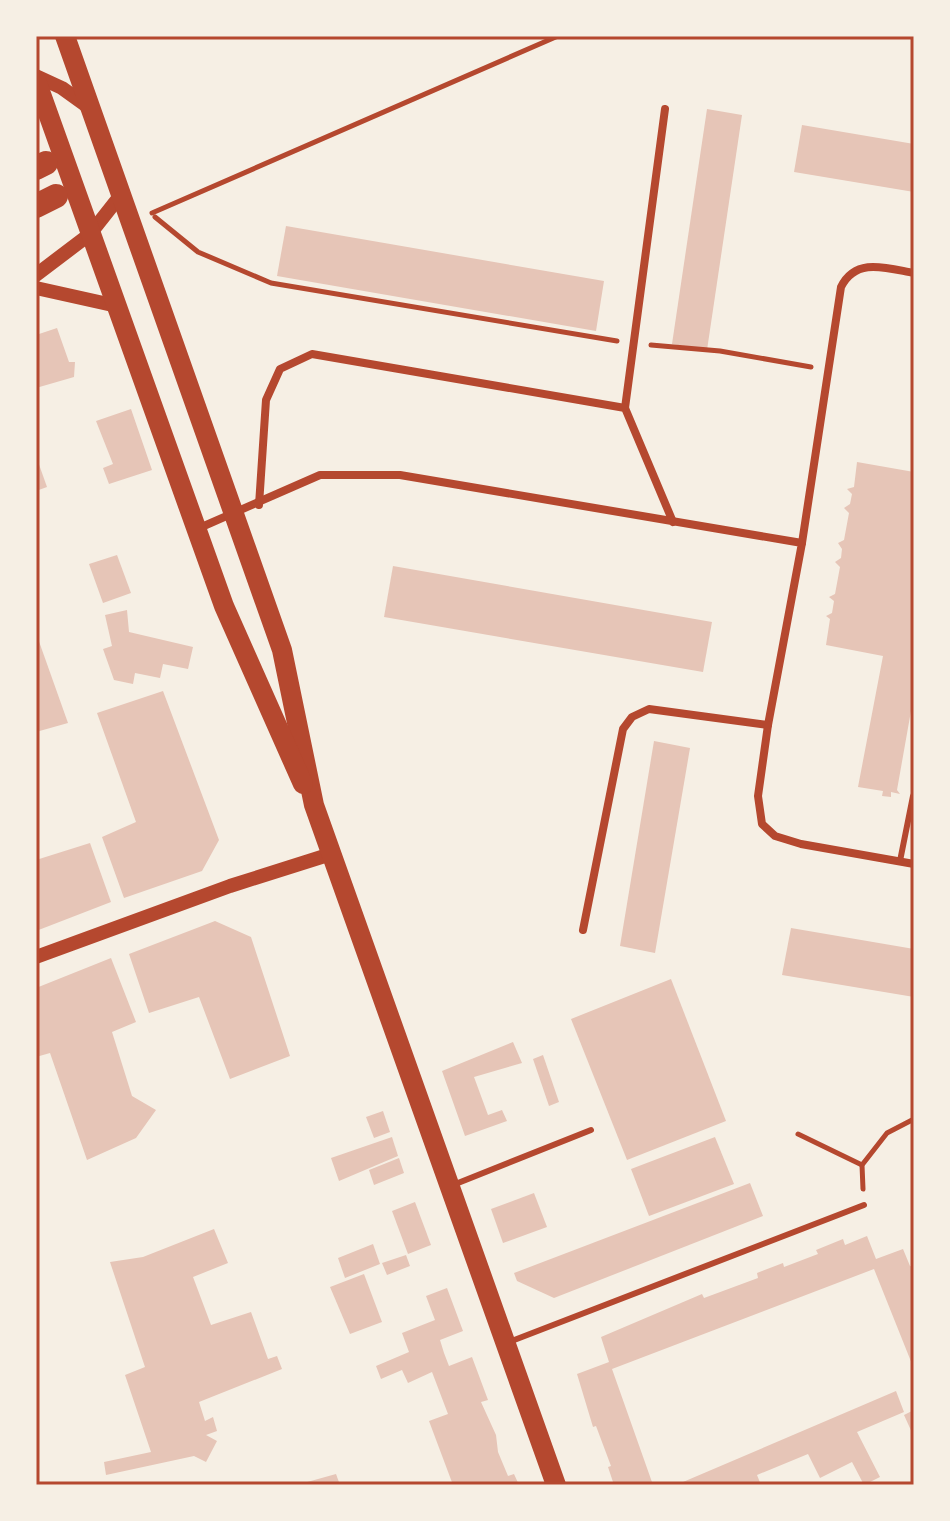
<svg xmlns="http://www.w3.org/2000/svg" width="950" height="1521" font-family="Helvetica,sans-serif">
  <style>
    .building { fill: #e6c5b7 }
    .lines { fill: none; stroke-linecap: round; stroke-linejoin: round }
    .path { stroke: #b5482f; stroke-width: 5 }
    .service { stroke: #b5482f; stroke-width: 6 }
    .minor { stroke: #b5482f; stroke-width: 8 }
    .tertiary { stroke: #b5482f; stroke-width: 14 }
    .primary { stroke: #b5482f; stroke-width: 20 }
    .motorway { stroke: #b5482f; stroke-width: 24 }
    .neatline { fill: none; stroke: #b5482f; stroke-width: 3 }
  </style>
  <rect width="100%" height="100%" fill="#f6efe4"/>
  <g class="building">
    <polygon points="707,109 742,115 707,350 672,344"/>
    <polygon points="802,125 914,144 914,192 794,172"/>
    <polygon points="286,226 604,281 596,331 277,276"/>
    <polygon points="57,328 69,362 75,362 74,377 36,388 36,335"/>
    <polygon points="131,409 152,470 109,484 103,468 113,464 96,421"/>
    <polygon points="36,456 47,487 36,491"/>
    <polygon points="857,462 914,472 914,694 897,790 900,794 891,792 891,797 882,796 883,791 858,787 883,656 826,645 830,619 826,616 832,613 834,601 829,597 835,594 840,567 835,562 841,558 842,549 838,543 844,540 849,513 844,508 850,504 852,494 847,489 854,487"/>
    <polygon points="117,555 131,593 103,603 89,564"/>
    <polygon points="393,566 712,622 703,672 384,617"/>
    <polygon points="127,610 129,632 193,647 188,669 163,664 160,678 135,673 133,684 114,680 103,649 112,646 105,615"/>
    <polygon points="36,633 68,723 36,732"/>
    <polygon points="163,691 219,840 202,871 124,898 102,837 136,822 97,713"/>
    <polygon points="654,741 690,748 655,953 620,946"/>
    <polygon points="90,843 111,902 36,931 36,860"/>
    <polygon points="215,921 251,937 290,1056 230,1079 199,997 149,1013 129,954"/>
    <polygon points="791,928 914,949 914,997 782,975"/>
    <polygon points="111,958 136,1022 112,1032 132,1096 156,1110 136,1138 87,1160 50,1053 36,1057 36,988"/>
    <polygon points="671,979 726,1121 627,1160 571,1019"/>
    <polygon points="513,1042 522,1063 474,1077 488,1115 502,1110 507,1121 465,1136 442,1071"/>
    <polygon points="543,1055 559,1102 549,1106 533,1059"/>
    <polygon points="383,1111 390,1132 374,1138 366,1117"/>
    <polygon points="392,1137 398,1156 339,1181 331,1158"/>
    <polygon points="715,1137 734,1184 649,1216 631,1169"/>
    <polygon points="399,1158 404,1173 374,1185 369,1170"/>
    <polygon points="750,1183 763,1216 554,1298 517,1281 514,1273"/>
    <polygon points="534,1193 547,1227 503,1243 491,1209"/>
    <polygon points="415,1202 431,1245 408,1254 392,1211"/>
    <polygon points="214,1229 228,1263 193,1277 211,1325 251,1312 268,1359 277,1356 282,1369 199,1402 205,1421 213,1417 217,1431 206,1435 217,1441 206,1462 194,1456 106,1475 104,1462 151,1452 125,1375 145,1367 110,1262 143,1257"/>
    <polygon points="867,1236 876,1259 903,1249 910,1266 914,1267 914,1369 874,1269 612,1369 653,1485 614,1485 608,1467 611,1466 596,1426 593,1427 577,1374 609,1362 601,1337 702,1294 704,1298 758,1278 757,1273 783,1263 784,1267 818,1254 816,1250 843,1239 845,1245"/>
    <polygon points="373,1244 380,1264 345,1278 338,1258"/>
    <polygon points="406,1255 410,1266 387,1275 382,1263"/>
    <polygon points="364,1274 382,1322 350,1334 330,1287"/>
    <polygon points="447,1288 463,1331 440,1340 444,1353 449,1366 472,1357 488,1400 481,1402 496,1435 498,1452 508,1476 514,1474 519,1485 453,1485 429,1421 448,1414 432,1372 408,1383 402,1370 381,1379 376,1366 409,1352 402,1333 435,1320 426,1296"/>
    <polygon points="896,1391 904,1412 857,1432 880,1477 864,1485 852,1462 820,1478 808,1454 757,1475 761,1485 684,1485 683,1482"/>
    <polygon points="914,1410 914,1437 904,1415"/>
    <polygon points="336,1474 340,1485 300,1485 300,1484"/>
  </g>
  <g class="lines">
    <g class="path">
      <polyline points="152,213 558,36"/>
      <polyline points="155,217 198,252 271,283 617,341"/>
      <polyline points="651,345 720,351 811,367"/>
      <polyline points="798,1134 862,1165"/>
      <polyline points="863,1189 862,1165 887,1133 914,1119"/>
    </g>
    <g class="service">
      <polyline points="900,861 913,796"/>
      <polyline points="453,1185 591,1130"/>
      <polyline points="509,1342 864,1205"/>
    </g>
    <g class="minor">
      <polyline points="625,408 665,109"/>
      <polyline points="259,505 266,400 280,369 312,354 625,408 673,522"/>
      <polyline points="197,529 320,475 400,475 802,543 768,725 758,796 762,824 775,836 801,844 914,864"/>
      <path d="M802 543 841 287C856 257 886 268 914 273"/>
      <polyline points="583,930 623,729 632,717 649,709 768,725"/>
    </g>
    <g class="tertiary">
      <polyline points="36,76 62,88 87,106"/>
      <polyline points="36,275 90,234 120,196"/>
      <polyline points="36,288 117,306"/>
      <polyline points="36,957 230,886 331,854"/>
    </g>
    <g class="primary">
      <polyline points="65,36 282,650 314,805 556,1485"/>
      <polyline points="36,80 224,606 303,784"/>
    </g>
    <g class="motorway">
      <polyline points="36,168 46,163"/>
      <polyline points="36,206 56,196"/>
    </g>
  </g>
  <rect width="950" height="1521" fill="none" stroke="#f6efe4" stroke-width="76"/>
  <rect x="38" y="38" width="874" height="1445" class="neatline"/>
</svg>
